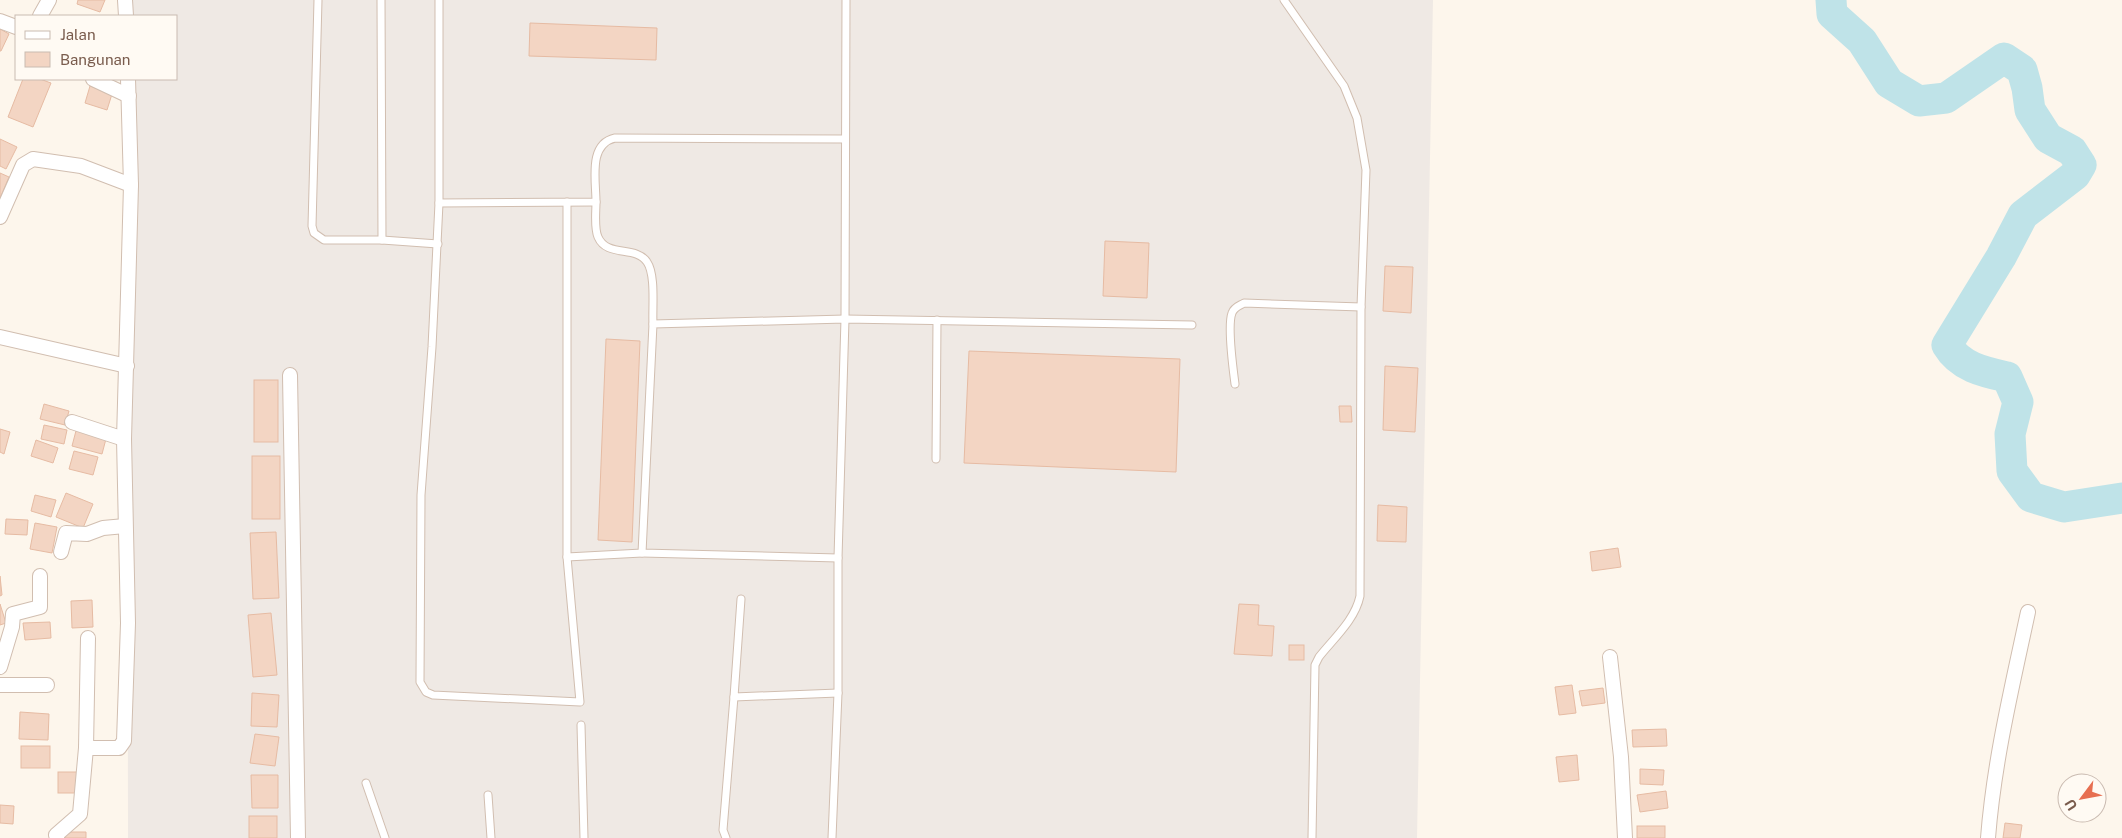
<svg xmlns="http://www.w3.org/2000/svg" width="2122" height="838" font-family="'Public Sans',sans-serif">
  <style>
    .industrial { fill: #efe9e4 }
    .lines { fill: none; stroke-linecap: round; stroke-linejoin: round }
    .river { stroke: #bfe3e8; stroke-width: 31 }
    .building { fill: #f3d5c3; stroke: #e6bba3 }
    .lane-casing { stroke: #d1beb0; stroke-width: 9 }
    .street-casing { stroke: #d1beb0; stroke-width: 16 }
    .lane { stroke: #fff; stroke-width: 7 }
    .street { stroke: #fff; stroke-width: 14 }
  </style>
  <rect width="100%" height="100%" fill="#fdf6ec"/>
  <polygon class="industrial" points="126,0 1433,0 1417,838 128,838 127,79 176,79 176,16 126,16"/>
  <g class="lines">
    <path class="river" d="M1831 0 1832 14 1862 41 1889 83 1919 101 1946 98 2004 58 2022 70 2027 88 2030 110 2048 138 2072 151 2081 165 2075 175 2023 215 2001 257 1947 345C1960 367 1984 372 2007 377L2018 402 2010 434 2012 471 2031 497 2064 507 2122 498"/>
  </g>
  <g class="building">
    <polygon points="78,0 105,0 100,12 77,4"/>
    <polygon points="530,23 657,28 656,60 529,56"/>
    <polygon points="0,29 9,34 1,51 0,51"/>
    <polygon points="23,79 40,79 51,83 33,127 8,117"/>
    <polygon points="90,86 112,94 107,110 85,103"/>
    <polygon points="0,139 17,147 6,169 0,166"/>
    <polygon points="0,173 9,177 0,198"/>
    <polygon points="1105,241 1149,243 1147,298 1103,296"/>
    <polygon points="1385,266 1413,267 1411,313 1383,311"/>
    <polygon points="606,339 640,341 632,542 598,540"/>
    <polygon points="969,351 1180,359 1176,472 964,463"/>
    <polygon points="1385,366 1418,368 1415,432 1383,430"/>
    <rect x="254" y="380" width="24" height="62"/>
    <polygon points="44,404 69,411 65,425 40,419"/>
    <polygon points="1339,406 1351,406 1352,422 1340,422"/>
    <polygon points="44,425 67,430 64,444 41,439"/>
    <polygon points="77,427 107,435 102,454 72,446"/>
    <polygon points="0,429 10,432 4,454 0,452"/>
    <polygon points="36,440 58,448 53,463 31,456"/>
    <polygon points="74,451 98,457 93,475 69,469"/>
    <rect x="252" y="456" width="28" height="63"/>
    <polygon points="66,493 93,504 83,528 56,517"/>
    <polygon points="35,495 56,500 51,517 31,511"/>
    <polygon points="1378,505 1407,507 1406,542 1377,541"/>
    <polygon points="6,519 28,520 27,535 5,534"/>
    <polygon points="35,523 57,527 52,553 30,549"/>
    <polygon points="276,532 279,598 253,599 250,533"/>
    <polygon points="1618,548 1621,567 1592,571 1590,552"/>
    <polygon points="0,576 2,595 0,596"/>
    <polygon points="92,600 93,627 72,628 71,601"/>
    <polygon points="0,604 6,623 0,625"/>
    <polygon points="1239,604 1259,605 1258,625 1274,626 1272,656 1234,654"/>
    <polygon points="271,613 277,675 253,677 248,615"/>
    <polygon points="50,622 51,638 25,640 23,623"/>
    <rect x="1289" y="645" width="15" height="15"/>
    <polygon points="1572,685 1576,713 1559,715 1555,687"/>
    <polygon points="1603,688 1605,703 1582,706 1579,691"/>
    <polygon points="252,693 279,695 277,727 251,726"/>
    <polygon points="20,712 49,714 48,740 19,739"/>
    <polygon points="1666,729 1667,746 1633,747 1632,730"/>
    <polygon points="255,734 279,737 275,766 250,763"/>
    <rect x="21" y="746" width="29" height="22"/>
    <polygon points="1577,755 1579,780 1559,782 1556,757"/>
    <polygon points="1640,769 1664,770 1663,785 1640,784"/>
    <rect x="58" y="772" width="23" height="21"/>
    <polygon points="251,775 278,775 278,808 252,808"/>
    <polygon points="1666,791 1668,808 1640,812 1637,795"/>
    <polygon points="0,805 14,806 13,824 0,823"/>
    <rect x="249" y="816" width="28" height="22"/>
    <polygon points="2005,823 2022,825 2020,838 2003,838"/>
    <rect x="1637" y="826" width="28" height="12"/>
    <polygon points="64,832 86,832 86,838 65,838"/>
  </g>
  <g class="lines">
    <defs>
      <g id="lane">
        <polyline points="318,0 312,226 314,233 324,240 382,240 438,244"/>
        <polyline points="381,0 382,240"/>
        <polyline points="439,0 439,203 432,347 421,495 420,682 426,692 433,695 580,702 567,557 567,202"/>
        <path d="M1284 0 1344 86 1357 118 1366 170 1361 307 1360 596C1355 620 1334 638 1319 657L1315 665 1312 838"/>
        <path d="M596 202C596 212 594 228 598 237 607 258 636 245 647 262 656 275 652 309 653 324"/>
        <path d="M439 203 596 202C596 180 588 144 615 138L845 139"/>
        <path d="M1235 384C1233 368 1227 326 1232 313 1234 307 1239 306 1244 303L1361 307"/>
        <polyline points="936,459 937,320"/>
        <polyline points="567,557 642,553"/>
        <polyline points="838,558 642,553 653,324 845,319 1192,325"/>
        <polyline points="741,599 734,697 838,693"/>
        <polyline points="581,725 584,838"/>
        <polyline points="366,783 385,838"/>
        <polyline points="488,795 491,838"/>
        <polyline points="726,838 723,830 734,697"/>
        <polyline points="832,838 838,693 838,558 845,319 846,0"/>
      </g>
      <g id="street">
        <polyline points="125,0 126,16"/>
        <polyline points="40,16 49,0"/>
        <polyline points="0,21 16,27"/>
        <polyline points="93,79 129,96"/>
        <polyline points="0,217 23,165 33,159 81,166 131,185"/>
        <polyline points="0,337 127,366"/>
        <polyline points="290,375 298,838"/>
        <polyline points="72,422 124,439"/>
        <polyline points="61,552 66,533 87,534 103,528 125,526"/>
        <polyline points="1610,657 1621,757 1625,838"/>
        <polyline points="0,667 12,627 13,614 40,607 40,576"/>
        <polyline points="0,685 47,685"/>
        <polyline points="86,748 88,638"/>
        <polyline points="57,838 56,835 80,814 86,748 119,748 124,741 128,623 124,439 131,185 128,79"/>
        <path d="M1988 838C1994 761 2012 687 2028 612"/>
      </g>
    </defs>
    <use href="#lane" class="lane-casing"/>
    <use href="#street" class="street-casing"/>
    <use href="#lane" class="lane"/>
    <use href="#street" class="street"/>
  </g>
  <rect x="15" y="15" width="162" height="65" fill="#fffaf3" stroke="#cabbb1"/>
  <rect x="25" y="31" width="25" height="8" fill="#ffffff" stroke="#cabbb1"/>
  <text x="60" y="40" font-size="15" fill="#7a5c4d">Jalan</text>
  <rect x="25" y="52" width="25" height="15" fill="#f3d5c3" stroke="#cabbb1"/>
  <text x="60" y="65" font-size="15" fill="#7a5c4d">Bangunan</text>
  <g transform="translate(2082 798) rotate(238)"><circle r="24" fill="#fffaf3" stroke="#cabbb1"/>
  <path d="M0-4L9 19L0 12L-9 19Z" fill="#e76f51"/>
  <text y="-8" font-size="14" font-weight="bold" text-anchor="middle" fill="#7a5c4d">U</text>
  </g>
</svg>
